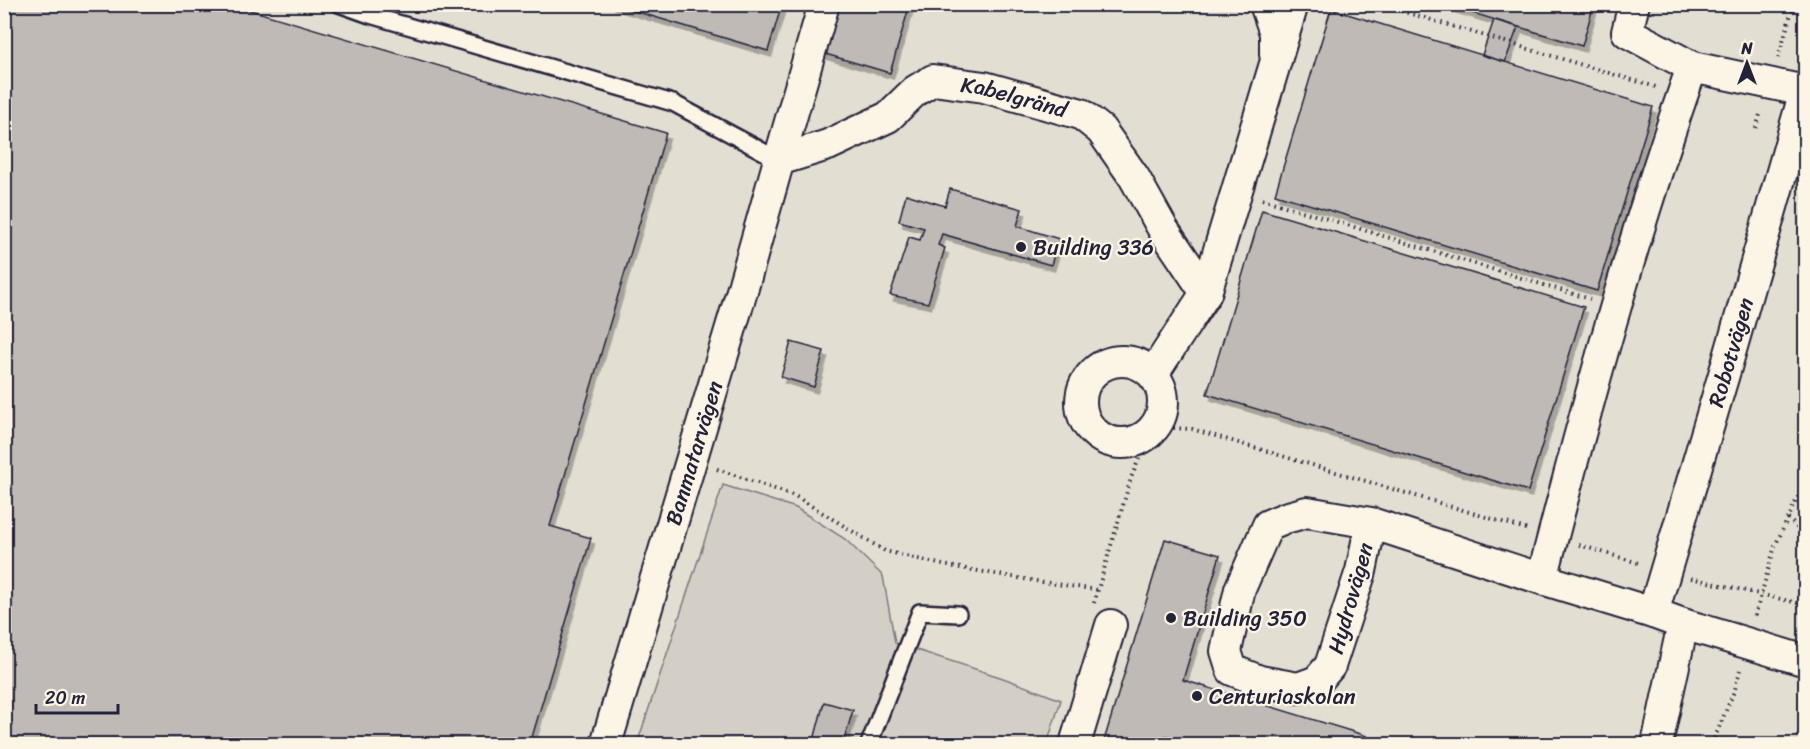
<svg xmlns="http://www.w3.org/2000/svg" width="1810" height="749" font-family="Sriracha,sans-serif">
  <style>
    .built { fill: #e3ded2 }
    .green { fill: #d4cfc6; stroke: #7b7880; stroke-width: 1.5 }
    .building { fill: #bfbab6; stroke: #22223b; stroke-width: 1.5; filter: url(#shadow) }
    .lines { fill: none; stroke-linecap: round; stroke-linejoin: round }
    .lane-casing { stroke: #22223b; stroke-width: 20 }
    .street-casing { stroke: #22223b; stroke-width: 34 }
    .path { stroke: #22223b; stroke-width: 4; stroke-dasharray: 1.5 4.5; stroke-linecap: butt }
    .lane { stroke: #fcf5e5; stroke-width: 15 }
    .street { stroke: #fcf5e5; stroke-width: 30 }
    .poi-dot { fill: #22223b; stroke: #fcf5e5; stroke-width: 2 }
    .labels { text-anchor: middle; stroke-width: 4.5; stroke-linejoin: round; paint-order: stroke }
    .street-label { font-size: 22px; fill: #22223b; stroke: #fcf5e5 }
    .poi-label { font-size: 22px; fill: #22223b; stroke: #fcf5e5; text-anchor: start }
  </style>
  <defs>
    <filter id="shadow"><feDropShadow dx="3.5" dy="6" stdDeviation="0" flood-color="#0004"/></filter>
  </defs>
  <rect width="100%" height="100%" fill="#f3edde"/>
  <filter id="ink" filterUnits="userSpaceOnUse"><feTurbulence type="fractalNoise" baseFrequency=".0167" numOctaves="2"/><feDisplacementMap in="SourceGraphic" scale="12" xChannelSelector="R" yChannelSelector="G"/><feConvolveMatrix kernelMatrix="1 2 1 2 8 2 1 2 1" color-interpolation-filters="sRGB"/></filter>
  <g filter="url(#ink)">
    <polygon class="built" points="4,5 1805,5 1805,742 1804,744 5,744"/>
    <polygon class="green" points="723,485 796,508 845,539 883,576 895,643 1003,678 1061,700 1047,744 637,744"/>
    <g class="building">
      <polygon points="4,4 230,4 666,133 550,526 591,538 530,744 4,744"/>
      <polygon points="611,4 782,4 768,51"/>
      <polygon points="836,4 910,4 890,73 822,53"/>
      <polygon points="1443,4 1594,4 1582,46"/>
      <polygon points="1331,9 1653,107 1597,291 1275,194"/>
      <polygon points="1494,20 1518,27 1505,62 1482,55"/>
      <polygon points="950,189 1022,209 1017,226 1059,239 1051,265 942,234 938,245 945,248 928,303 890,295 909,237 920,240 924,228 899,221 906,194 945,206"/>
      <polygon points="1262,210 1584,307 1528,491 1207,394"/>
      <polygon points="791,342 824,351 814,387 781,377"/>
      <polygon points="1165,539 1220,555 1183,680 1367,736 1364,744 1194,744 1166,736 1163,744 1103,744"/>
      <polygon points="824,702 853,710 843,744 813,744"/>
    </g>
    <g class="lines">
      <defs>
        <g id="lane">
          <polyline points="339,4 370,15 673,103 779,160"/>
          <polyline points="869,744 920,612 958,614"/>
        </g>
        <g id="street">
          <polyline points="1265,4 1275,33 1275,54"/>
          <polyline points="1634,4 1627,32 1692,67 1805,91"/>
          <polyline points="779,160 824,4"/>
          <circle cx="1122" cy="402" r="41"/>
          <polyline points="1153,374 1206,293 1293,4"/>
          <polyline points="1371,523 1361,571 1330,666 1317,681 1298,688 1260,681 1232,670 1226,651 1240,589 1268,525 1285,518 1307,512 1371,523 1542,579 1653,613 1683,624 1806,661"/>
          <path d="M1542 579C1586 407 1633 235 1692 67"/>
          <path id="s1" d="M1653 613 1727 364 1806 88"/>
          <path id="s2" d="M606 744 742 291 779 160 828 145 888 117 915 91 933 80 984 87 1081 114 1101 130 1134 177 1163 229 1206 293"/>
          <polyline points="1075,744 1111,625"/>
          <polyline points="1657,744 1683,624"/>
        </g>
      </defs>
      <use href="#lane" class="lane-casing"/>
      <use href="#street" class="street-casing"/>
      <g class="path">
        <polyline points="1378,4 1656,87"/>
        <polyline points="1778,58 1794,4"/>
        <polyline points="1756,128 1761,111"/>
        <polyline points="1262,199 1590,299"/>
        <polyline points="717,469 795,496 885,551 943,565 1042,582 1098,590"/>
        <polyline points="1788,518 1806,537"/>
        <polyline points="1579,545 1638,563"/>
        <polyline points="1691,578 1806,605"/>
        <polyline points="1094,603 1131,478 1150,432 1173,428 1192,429 1526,529"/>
        <polyline points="1755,616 1775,546 1806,480"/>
        <polyline points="1712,744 1735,689 1740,670"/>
      </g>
      <use href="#lane" class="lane"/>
      <use href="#street" class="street"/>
    </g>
  </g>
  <g class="poi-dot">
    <circle cx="1021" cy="247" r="6"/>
    <circle cx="1171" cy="618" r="6"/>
    <circle cx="1197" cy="696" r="6"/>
  </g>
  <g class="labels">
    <g class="street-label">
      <text dy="8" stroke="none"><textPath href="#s2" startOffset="868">Kabelgränd</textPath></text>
      <text dy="8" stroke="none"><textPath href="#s1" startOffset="272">Robotvägen</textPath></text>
      <text dy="8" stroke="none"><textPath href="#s2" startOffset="304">Banmatarvägen</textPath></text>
      <text transform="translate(1350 598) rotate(-74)" y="8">Hydrovägen</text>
    </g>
    <g class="poi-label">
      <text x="1033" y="255">Building 336</text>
      <text x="1183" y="626">Building 350</text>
      <text x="1209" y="704">Centuriaskolan</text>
    </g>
  </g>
  <rect width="1810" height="749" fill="none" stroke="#fcf5e5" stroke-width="24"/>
  <rect x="12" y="12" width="1786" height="725" fill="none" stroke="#22223b" stroke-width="2" filter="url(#ink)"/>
  <g transform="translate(1747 63)" stroke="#fcf5e5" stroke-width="4.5" paint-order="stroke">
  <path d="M0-4.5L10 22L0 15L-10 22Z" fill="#22223b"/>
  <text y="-9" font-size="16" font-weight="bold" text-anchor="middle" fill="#22223b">N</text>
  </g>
  <path d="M36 704v9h82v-9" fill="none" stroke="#22223b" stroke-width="3"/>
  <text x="45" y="704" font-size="18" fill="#22223b" stroke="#fcf5e5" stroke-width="4.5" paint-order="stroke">20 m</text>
</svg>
